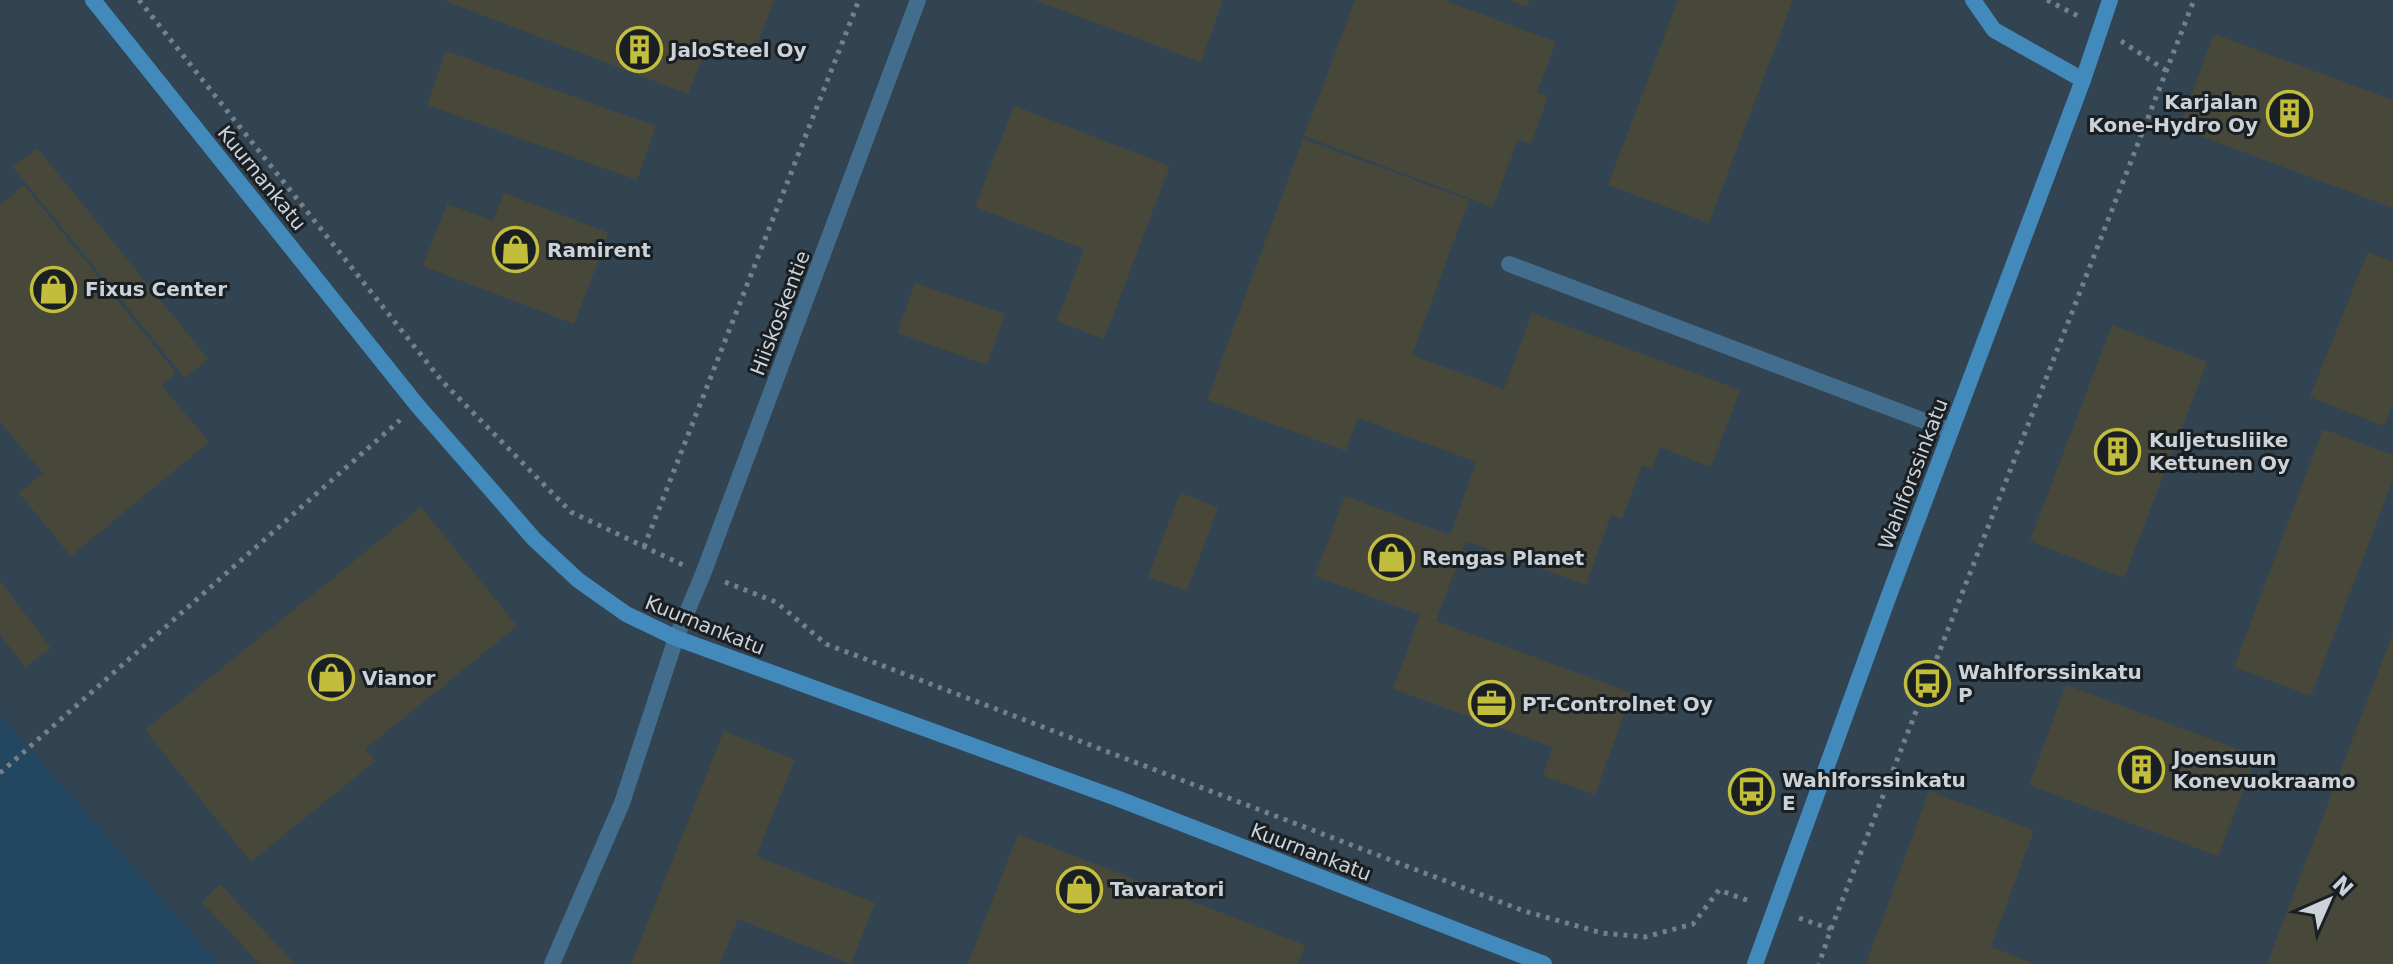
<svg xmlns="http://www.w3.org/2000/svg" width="2393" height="964" font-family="'DejaVu Sans',sans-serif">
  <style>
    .built { fill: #324452 }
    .green { fill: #244761 }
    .building { fill: #48483a }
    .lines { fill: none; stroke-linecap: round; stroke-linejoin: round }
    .path { stroke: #758088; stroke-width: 5; stroke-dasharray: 4 6; stroke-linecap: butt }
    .lane { stroke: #426d8d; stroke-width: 16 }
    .street { stroke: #426d8d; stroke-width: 16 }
    .secondary { stroke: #438abc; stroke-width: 16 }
    .labels { text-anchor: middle; stroke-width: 6; stroke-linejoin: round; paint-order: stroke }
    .poi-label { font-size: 20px; font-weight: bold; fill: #cbd3d9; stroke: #1a1f23; text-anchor: start }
    .street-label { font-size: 20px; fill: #cbd3d9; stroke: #1a1f23 }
  </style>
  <rect width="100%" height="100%" fill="#2c3942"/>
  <polygon class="built" points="0,0 2393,0 2393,964 219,964 0,715"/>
  <polygon class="green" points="0,715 219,964 0,964"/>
  <g class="building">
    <polygon points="443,0 774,0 752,58 709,42 688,94"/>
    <polygon points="1034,0 1223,0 1201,62"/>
    <polygon points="1355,0 1444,0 1556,42 1537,92 1548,96 1531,144 1518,139 1493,207 1304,136"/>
    <polygon points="1509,0 1530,0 1527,7"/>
    <polygon points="1678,0 1793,0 1709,223 1608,185"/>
    <polygon points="2214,34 2393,100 2393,208 2179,128"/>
    <polygon points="446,51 656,126 637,180 427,105"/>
    <polygon points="1014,106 1170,166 1104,339 1057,321 1084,249 975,207"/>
    <polygon points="1303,139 1469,200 1412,355 1504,389 1532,313 1740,390 1711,467 1660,447 1652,469 1642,465 1622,519 1611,515 1586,585 1466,541 1436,621 1632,693 1595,795 1543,776 1553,747 1393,689 1420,615 1315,576 1345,496 1450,535 1476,462 1358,418 1346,451 1207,400"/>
    <polygon points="37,148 208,359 185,378 13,167"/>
    <polygon points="24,185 176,373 162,386 209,442 71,556 19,493 43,473 0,422 0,205"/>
    <polygon points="504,193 609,233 574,324 423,266 447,204 493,221"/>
    <polygon points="2368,252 2393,262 2393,403 2384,426 2310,397"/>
    <polygon points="915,283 1005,314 987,365 897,333"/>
    <polygon points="2112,325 2207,362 2124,578 2030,541"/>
    <polygon points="2323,429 2393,455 2393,479 2311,696 2234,667"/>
    <polygon points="1180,493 1218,507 1187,591 1148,577"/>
    <polygon points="421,507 517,626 365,749 375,761 251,862 145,730"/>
    <polygon points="0,581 51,648 25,667 0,634"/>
    <polygon points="2393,633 2393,964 2267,964"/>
    <polygon points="2066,685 2256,756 2218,856 2029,785"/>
    <polygon points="724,731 795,760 756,856 875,903 851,964 738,919 720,964 631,964"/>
    <polygon points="1929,791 2034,830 1991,947 2035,964 1866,964"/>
    <polygon points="1018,834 1305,945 1298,964 968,964"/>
    <polygon points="220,884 295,964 260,964 202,902"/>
  </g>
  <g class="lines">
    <g class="path">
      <polyline points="139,0 441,380 571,512 683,565"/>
      <polyline points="2047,0 2078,16"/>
      <polyline points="2121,41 2167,71"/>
      <polyline points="644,547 859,0"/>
      <polyline points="725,582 776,602 826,644 1524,911 1602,933 1645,937 1693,924 1719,890 1752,902"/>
      <polyline points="0,773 400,420"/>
      <polyline points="1799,918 1831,929 1819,964"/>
      <polyline points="1831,929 2194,0"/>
    </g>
    <g class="lane">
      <polyline points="1509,264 1951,431"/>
      <polyline points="552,964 622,803 676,638"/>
    </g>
    <polyline class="street" points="676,638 703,574 918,0"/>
    <g class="secondary">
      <polyline points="93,0 417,405 534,539 578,580 626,614 676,638 1119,799 1544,964"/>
      <polyline points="1973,0 1994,30 2083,80"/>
      <polyline points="1755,964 1888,598 2083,80 2110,0"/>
    </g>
  </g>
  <defs>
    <symbol id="building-ring" viewBox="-11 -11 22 22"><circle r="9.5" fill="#1a1f23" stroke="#c3bd3e" stroke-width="1.5"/><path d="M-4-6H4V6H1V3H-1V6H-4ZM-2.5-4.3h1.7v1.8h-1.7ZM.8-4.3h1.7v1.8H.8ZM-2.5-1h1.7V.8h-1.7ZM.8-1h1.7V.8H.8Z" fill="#c3bd3e"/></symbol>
    <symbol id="shop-ring" viewBox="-11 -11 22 22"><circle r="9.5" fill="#1a1f23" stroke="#c3bd3e" stroke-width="1.5"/><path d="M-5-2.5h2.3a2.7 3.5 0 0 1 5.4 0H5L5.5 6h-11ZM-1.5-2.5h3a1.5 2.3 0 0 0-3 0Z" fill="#c3bd3e"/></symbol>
    <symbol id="bus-ring" viewBox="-11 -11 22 22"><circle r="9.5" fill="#1a1f23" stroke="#c3bd3e" stroke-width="1.5"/><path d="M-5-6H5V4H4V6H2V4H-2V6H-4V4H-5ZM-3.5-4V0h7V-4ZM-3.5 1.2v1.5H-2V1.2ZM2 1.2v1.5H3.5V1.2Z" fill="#c3bd3e"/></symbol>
    <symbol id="office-ring" viewBox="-11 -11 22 22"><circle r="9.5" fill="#1a1f23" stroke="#c3bd3e" stroke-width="1.5"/><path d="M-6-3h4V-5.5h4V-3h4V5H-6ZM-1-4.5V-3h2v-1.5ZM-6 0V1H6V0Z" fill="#c3bd3e"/></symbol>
  </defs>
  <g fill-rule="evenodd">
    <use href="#building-ring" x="614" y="24" width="51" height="51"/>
    <use href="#building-ring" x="2264" y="88" width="51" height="51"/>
    <use href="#shop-ring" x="490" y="224" width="51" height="51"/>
    <use href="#shop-ring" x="28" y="264" width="51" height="51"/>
    <use href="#building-ring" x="2092" y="426" width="51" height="51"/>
    <use href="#shop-ring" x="1366" y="532" width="51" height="51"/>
    <use href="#shop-ring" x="306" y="652" width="51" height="51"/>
    <use href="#bus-ring" x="1902" y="658" width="51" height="51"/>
    <use href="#office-ring" x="1466" y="678" width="51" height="51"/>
    <use href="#building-ring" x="2116" y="744" width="51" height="51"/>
    <use href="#bus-ring" x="1726" y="766" width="51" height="51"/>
    <use href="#shop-ring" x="1054" y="864" width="51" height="51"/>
  </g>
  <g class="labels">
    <g class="poi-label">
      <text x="670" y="57">JaloSteel Oy</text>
      <text x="2258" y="109" text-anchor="end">Karjalan<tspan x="2258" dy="23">Kone-Hydro Oy</tspan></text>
      <text x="547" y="257">Ramirent</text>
      <text x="85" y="296">Fixus Center</text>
      <text x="2149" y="447">Kuljetusliike<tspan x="2149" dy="23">Kettunen Oy</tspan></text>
      <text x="1422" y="565">Rengas Planet</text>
      <text x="1958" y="679">Wahlforssinkatu<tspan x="1958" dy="23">P</tspan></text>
      <text x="362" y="685">Vianor</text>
      <text x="1522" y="711">PT-Controlnet Oy</text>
      <text x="2173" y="765">Joensuun<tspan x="2173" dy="23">Konevuokraamo</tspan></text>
      <text x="1782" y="787">Wahlforssinkatu<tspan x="1782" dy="23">E</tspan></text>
      <text x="1110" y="896">Tavaratori</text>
    </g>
    <g class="street-label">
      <text transform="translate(262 178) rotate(51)" y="7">Kuurnankatu</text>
      <text transform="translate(780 313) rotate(-69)" y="7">Hiiskoskentie</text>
      <text transform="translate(1913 474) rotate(-69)" y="7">Wahlforssinkatu</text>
      <text transform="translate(705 625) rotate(22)" y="7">Kuurnankatu</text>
      <text transform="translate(1311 852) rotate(21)" y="7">Kuurnankatu</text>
    </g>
  </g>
  <g transform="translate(2329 900) rotate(45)" stroke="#1a1f23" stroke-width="6" paint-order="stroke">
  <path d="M0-6L14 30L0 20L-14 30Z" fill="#cbd3d9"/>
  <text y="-12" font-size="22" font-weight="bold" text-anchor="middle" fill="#cbd3d9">N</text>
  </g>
</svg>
